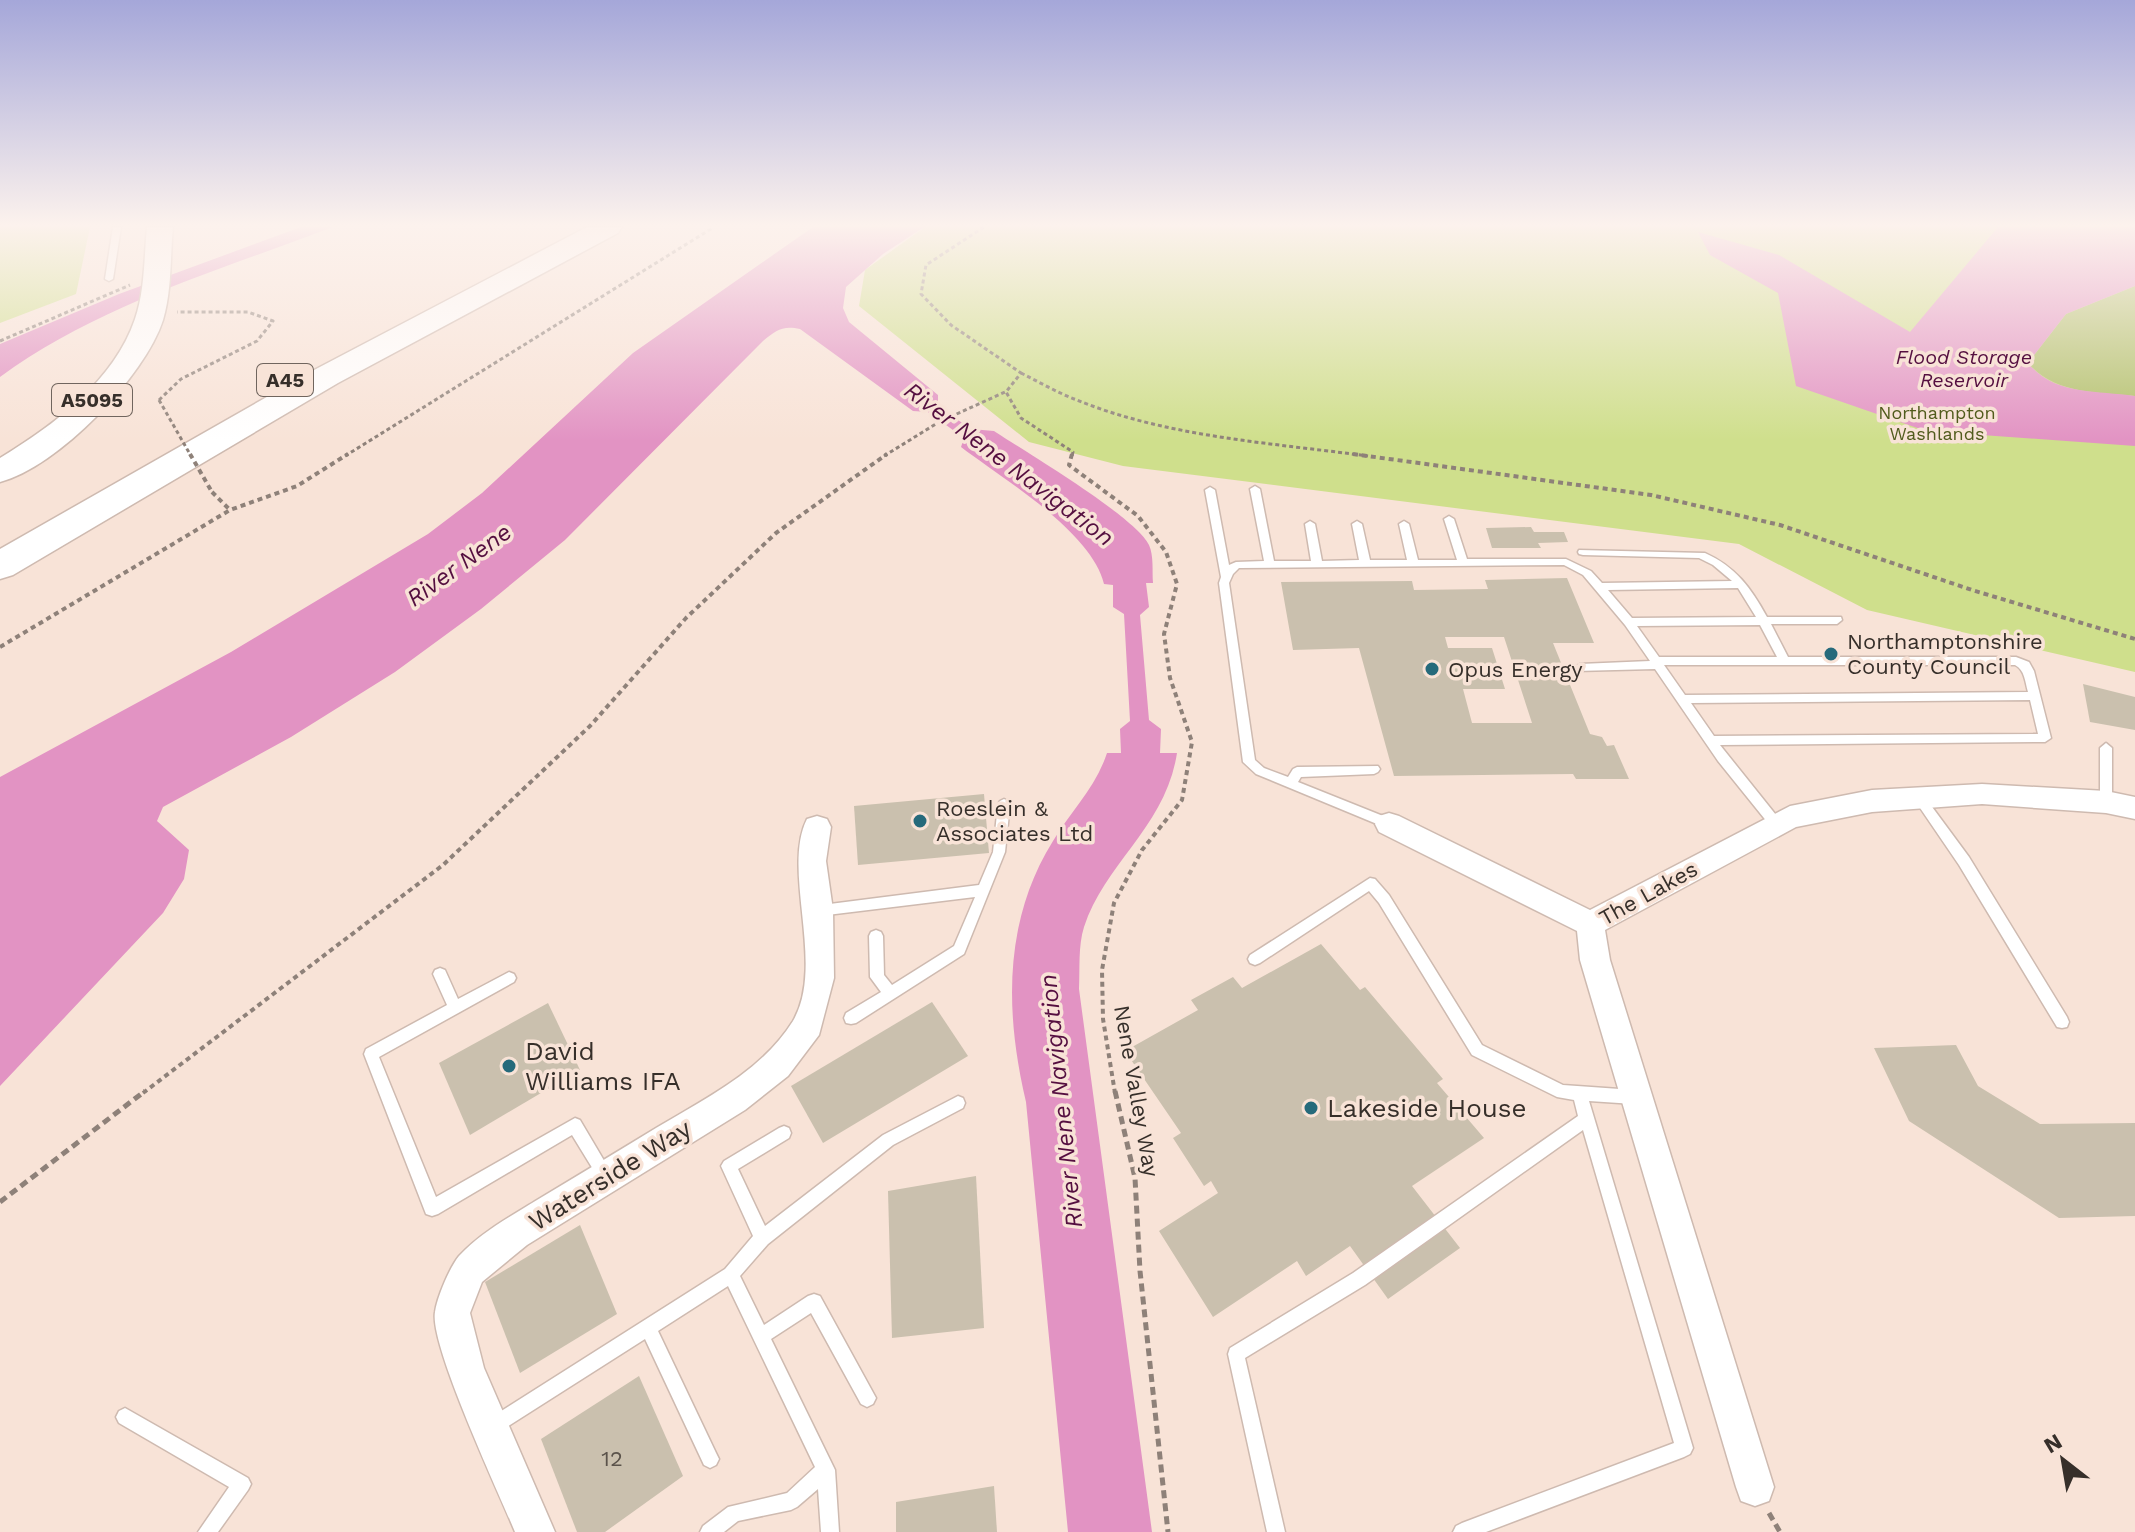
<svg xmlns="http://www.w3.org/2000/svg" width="2135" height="1532" font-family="'Work Sans',sans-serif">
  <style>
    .green { fill: #cfdf8c }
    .forest { fill: #b1c06a }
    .water { fill: #e293c3 }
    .building { fill: #cac0ae; fill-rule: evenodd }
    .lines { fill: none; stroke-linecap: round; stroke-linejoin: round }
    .lane-casing { stroke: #cebab0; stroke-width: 3 }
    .street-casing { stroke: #cebab0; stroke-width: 3 }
    .primary-casing { stroke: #cebab0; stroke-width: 3 }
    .highway-casing { stroke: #cebab0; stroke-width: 3 }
    .path-far2 { stroke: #8e8179; stroke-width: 3; stroke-dasharray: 4 3; stroke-linecap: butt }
    .path-far1 { stroke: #8e8179; stroke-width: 4; stroke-dasharray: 5 4; stroke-linecap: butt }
    .path { stroke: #8e8179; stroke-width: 5; stroke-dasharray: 8 5; stroke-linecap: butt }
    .lane { fill: #fff; fill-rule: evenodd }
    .street { fill: #fff; fill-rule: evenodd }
    .primary { fill: #fff; fill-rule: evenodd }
    .highway { fill: #fff; fill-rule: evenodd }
    .path-bridge-far1 { stroke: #8e8179; stroke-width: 3; stroke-dasharray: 4 3; stroke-linecap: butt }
    .path-bridge { stroke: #8e8179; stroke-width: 4; stroke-dasharray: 5 4; stroke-linecap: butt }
    .poi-dot { fill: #266a7b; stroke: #f8e3d7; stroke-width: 3 }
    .labels { text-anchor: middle; stroke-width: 7; stroke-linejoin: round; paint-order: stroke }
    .far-park-label { font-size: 18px; fill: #515b1c; stroke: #f8e3d7 }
    .far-water-label { font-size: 20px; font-style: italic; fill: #550f40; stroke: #f8e3d7 }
    .shield { fill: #f8e3d7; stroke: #70655e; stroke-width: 2 }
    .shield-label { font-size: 20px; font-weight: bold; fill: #362f2a }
    .poi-label { font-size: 22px; fill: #362f2a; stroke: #f8e3d7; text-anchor: start }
    .street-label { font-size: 22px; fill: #362f2a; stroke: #f8e3d7 }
    .near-number-label { font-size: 22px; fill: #5b534b }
    .water-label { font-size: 24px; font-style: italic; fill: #550f40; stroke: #f8e3d7 }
    .near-poi-label { font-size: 26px; fill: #362f2a; stroke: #f8e3d7; text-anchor: start }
    .near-street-label { font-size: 26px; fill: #362f2a; stroke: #f8e3d7 }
  </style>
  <rect width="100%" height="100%" fill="#f8e3d7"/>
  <g class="green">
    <polygon points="0,227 90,227 76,294 0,323"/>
    <polygon points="925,227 2135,227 2135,672 1867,610 1739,544 1123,466 1029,442 859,306 865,270"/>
  </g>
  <path class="forest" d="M2135 286V396C2096 392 2055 394 2028 363L2066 314Z"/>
  <g class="water">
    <path d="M301 227H333C221 270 98 305 0 377V344L119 294Z"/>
    <path d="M813 227H924L883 254 846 287 843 308 849 322 938 395V406L971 429 994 431C1024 451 1136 517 1149 545 1154 556 1152 571 1153 583H1146L1149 607 1140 615 1149 720 1161 729 1160 753H1177C1166 826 1105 863 1084 927 1078 946 1080 969 1079 989L1152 1532H1068L1026 1102C1005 1013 1003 921 1053 841 1071 811 1096 787 1107 753H1121L1120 729 1130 721 1124 614 1113 607V585L1104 584C1092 532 1003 479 961 447L964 438 928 412 913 411 800 329C783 325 776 330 763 341L565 540 481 609 395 672 291 737 163 807 157 821 189 850 184 879 163 913 0 1086V777L231 652 428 534 482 493 633 353Z"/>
    <path d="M1998 227H2135V286L2066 314 2028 363C2055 396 2096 390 2135 396V446L1926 431 1796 386 1778 293 1710 255 1698 232 1779 255 1910 332Z"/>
  </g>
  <g class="building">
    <polygon points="1531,527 1534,532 1564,532 1568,542 1538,543 1541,548 1492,548 1486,528"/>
    <path d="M1567 578 1594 643H1553L1590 734 1602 737 1607 746 1614 745 1629 779H1576L1573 774 1394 776 1359 648 1293 650 1281 582 1412 581 1414 590 1488 589 1485 580ZM1445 637H1504L1532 723H1472L1463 689H1505L1492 648H1448Z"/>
    <polygon points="2083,684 2135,697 2135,730 2090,722"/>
    <polygon points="984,794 989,853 858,865 854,806"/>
    <polygon points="1321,944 1360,990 1365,987 1443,1079 1437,1083 1484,1138 1412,1186 1460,1248 1388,1299 1350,1246 1306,1276 1297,1261 1213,1317 1159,1231 1218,1193 1211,1181 1204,1186 1173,1138 1181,1133 1125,1051 1198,1010 1191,1000 1233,977 1242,988"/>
    <polygon points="932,1002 968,1056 823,1143 791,1086"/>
    <polygon points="548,1003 580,1070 470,1135 439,1063"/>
    <polygon points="1956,1045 1978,1086 2040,1124 2135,1123 2135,1216 2059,1218 1909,1121 1874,1048"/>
    <polygon points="976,1176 984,1328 892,1338 888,1191"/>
    <polygon points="580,1225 617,1314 520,1373 485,1282"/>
    <polygon points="639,1376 683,1476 605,1532 577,1532 541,1439"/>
    <polygon points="994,1486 997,1532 896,1532 896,1502"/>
  </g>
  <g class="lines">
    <defs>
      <g id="lane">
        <polygon points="113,227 121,227 113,279 109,281 105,279"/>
        <path d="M1255 486 1260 489 1274 561H1311L1305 524 1310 521 1315 524 1322 561 1359 560 1352 524 1357 521 1362 524 1370 560H1407L1399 524 1404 521 1409 524 1418 560H1457L1444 519 1449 516 1454 519 1467 559H1566L1591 571 1602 583 1732 581 1713 565 1699 558 1583 555 1579 554 1578 552 1579 550 1705 553C1736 567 1751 588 1767 617H1841L1842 620 1837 624H1771L1788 657H2016L2029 662 2034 671 2051 738 2045 742 1720 745 1780 820 1782 824 1780 828H1772L1718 761 1655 669 1576 671 1574 668 1580 664 1650 661 1625 625 1583 575 1564 565 1239 568 1233 574 1229 583 1255 760 1264 768 1288 777 1293 769 1297 767 1378 766 1380 769 1378 772 1374 774 1301 777 1298 782 1393 820 1395 824 1393 828 1389 829 1256 774 1243 762 1219 583 1221 577 1205 490 1210 487 1215 490 1229 565 1236 562 1264 561 1250 489ZM1738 588 1756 617 1632 618 1608 590ZM1760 625 1777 657H1659L1637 626ZM1664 665H2015C2025 670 2025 682 2028 692L1685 695ZM2030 700 2038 734 1714 736 1691 703Z"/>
        <polygon points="2106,743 2112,748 2112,802 2110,805 2102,805 2100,802 2100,748"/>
        <polygon points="1920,794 1924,796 1969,857 2067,1017 2069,1022 2067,1027 2062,1028 2057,1027 1959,865 1916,802 1914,799 1916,796"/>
        <polygon points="1004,799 1008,801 1010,804 1005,852 964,954 856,1023 851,1024 846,1023 844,1018 846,1013 881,992 870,977 869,936 871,932 876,930 881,932 883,936 884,975 892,985 954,946 975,897 819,916 814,914 812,910 814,906 979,885 993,852 998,804 1000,801"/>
        <polygon points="1370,878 1375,879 1389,895 1482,1045 1563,1085 1634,1090 1639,1092 1641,1097 1639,1102 1634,1104 1589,1101 1693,1448 1690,1454 1684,1457 1486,1532 1453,1532 1456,1526 1462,1523 1674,1443 1583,1130 1365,1285 1245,1358 1285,1532 1267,1532 1228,1354 1230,1348 1353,1273 1578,1116 1574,1100 1557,1097 1472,1055 1379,903 1369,891 1260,963 1255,965 1250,963 1248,959 1250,955"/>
        <polygon points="440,968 445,970 458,999 509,972 514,974 516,978 514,982 379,1057 436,1197 575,1118 580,1120 609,1169 612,1174 609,1179 604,1182 599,1179 572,1135 438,1214 432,1216 426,1214 364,1054 366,1049 447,1005 433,974 435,970"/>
        <polygon points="958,1096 963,1098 965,1103 963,1108 893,1145 768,1244 740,1276 764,1325 808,1296 814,1294 820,1296 876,1398 873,1404 867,1407 861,1404 811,1313 771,1339 835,1470 839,1532 821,1532 818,1489 797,1507 791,1510 738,1521 724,1532 700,1532 703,1526 728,1507 787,1493 815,1467 728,1286 658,1331 716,1453 719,1459 716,1465 710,1468 704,1465 645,1339 499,1432 493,1435 487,1432 484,1426 487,1420 725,1269 753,1236 721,1166 724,1161 779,1128 784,1126 789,1128 791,1133 789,1138 738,1169 765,1226 883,1135"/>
        <polygon points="125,1408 248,1478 251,1484 248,1490 218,1532 198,1532 229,1487 119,1423 116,1417 119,1411"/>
      </g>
      <g id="street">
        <polygon points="1982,784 2106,791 2135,797 2135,819 2106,813 1982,804 1872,812 1796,827 1605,930 1610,960 1774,1487 1769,1501 1755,1506 1741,1501 1736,1487 1580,960 1577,931 1379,832 1375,824 1379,816 1389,813 1399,816 1590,910 1790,806 1872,790"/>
        <path d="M817 816 827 819 831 827 826 861 833 910 834 978 819 1035 788 1076 745 1110 527 1245 482 1282 470 1313 484 1368 555 1532H515C499 1493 429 1344 435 1312 437 1297 450 1267 459 1256 480 1233 511 1216 537 1200 577 1176 617 1152 656 1128 705 1099 762 1071 793 1021 826 965 781 870 807 819Z"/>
      </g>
      <path id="primary" d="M147 227H173C170 257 172 290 163 320 145 376 58 467 0 482V458C54 425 114 381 135 319 145 290 144 257 147 227Z"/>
      <polygon id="highway" points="587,227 622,227 618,233 338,383 13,575 0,579 0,549 316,369"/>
    </defs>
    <use href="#lane" class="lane-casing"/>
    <use href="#street" class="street-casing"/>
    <use href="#primary" class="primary-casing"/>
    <use href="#highway" class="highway-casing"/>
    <g class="path-far2">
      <polyline points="984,227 926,265 921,294 951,325 1021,373 1006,392 1021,418 1073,452 1072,456"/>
      <polyline points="0,341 130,285"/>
      <path d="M1021 373C1039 382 1058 393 1077 400 1167 437 1272 443 1368 456"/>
      <polyline points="159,400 181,379 257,341 273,321 248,312 177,312"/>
      <polyline points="345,456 714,227"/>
      <polyline points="884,456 939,422 1005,392"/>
    </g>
    <g class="path-far1">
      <polyline points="1072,454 1069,465 1138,516 1166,552 1177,584 1164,634 1170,678 1192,742 1182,800 1142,850 1114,903 1102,970 1103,1019 1115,1093"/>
      <polyline points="1353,454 1651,495 1780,525 1972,590 2135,639"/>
      <polyline points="212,492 230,510"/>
      <polyline points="0,647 230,510 297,486 348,454"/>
      <polyline points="143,1093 443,865 590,726 686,618 776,533 887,454"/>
    </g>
    <g class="path">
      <polyline points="1115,1091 1135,1178 1140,1271 1168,1532"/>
      <polyline points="0,1202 145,1091"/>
      <polyline points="1769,1513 1780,1532"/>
    </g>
    <use href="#lane" class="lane"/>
    <use href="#street" class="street"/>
    <use href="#primary" class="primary"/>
    <use href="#highway" class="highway"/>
    <polyline class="path-bridge-far1" points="159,400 191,456"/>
    <polyline class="path-bridge" points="190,454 212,492"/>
  </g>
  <linearGradient id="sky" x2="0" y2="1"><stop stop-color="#a5a7d9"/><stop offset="0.51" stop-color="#fcf2ed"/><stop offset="1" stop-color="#fcf2ed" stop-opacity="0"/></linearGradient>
  <rect width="2135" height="441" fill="url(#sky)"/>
  <g class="poi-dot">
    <circle cx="1831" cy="654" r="8"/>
    <circle cx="1432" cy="669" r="8"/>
    <circle cx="920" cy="821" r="8"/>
    <circle cx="509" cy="1066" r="8"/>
    <circle cx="1311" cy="1108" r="8"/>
  </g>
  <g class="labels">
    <g class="far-park-label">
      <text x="1937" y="419">Northampton<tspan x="1937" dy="21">Washlands</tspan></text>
    </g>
    <g class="far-water-label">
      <text x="1964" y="364">Flood Storage<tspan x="1964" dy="23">Reservoir</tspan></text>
    </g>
    <g class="shield">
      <rect x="257" y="364" width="56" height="32" rx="6"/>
      <rect x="52" y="384" width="80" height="32" rx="6"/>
    </g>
    <g class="shield-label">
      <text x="285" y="387">A45</text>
      <text x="92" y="407">A5095</text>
    </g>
    <g class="poi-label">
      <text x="1847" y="649">Northamptonshire<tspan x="1847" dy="25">County Council</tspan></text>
      <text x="1448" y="677">Opus Energy</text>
      <text x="936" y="816">Roeslein &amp;<tspan x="936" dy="25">Associates Ltd</tspan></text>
    </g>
    <g class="street-label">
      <text transform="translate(1648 893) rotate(-29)" y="8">The Lakes</text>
      <text transform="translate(1137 1091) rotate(80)" y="8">Nene Valley Way</text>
    </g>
    <g class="near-number-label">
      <text x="612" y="1466">12</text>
    </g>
    <g class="water-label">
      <text transform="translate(1009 464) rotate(37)" y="8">River Nene Navigation</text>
      <text transform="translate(459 565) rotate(-36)" y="8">River Nene</text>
      <text transform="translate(1061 1101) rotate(-96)" y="8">River Nene Navigation</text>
    </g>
    <g class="near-poi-label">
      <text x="525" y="1060">David<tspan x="525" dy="30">Williams IFA</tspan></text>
      <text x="1327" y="1117">Lakeside House</text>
    </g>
    <g class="near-street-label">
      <text transform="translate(610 1175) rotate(-32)" y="9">Waterside Way</text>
    </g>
  </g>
  <g transform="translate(2063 1460) rotate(329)" stroke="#f8e3d7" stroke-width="6" paint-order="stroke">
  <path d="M0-6L14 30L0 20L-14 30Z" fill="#362f2a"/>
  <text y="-12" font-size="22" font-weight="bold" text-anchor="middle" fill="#362f2a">N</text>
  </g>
</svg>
